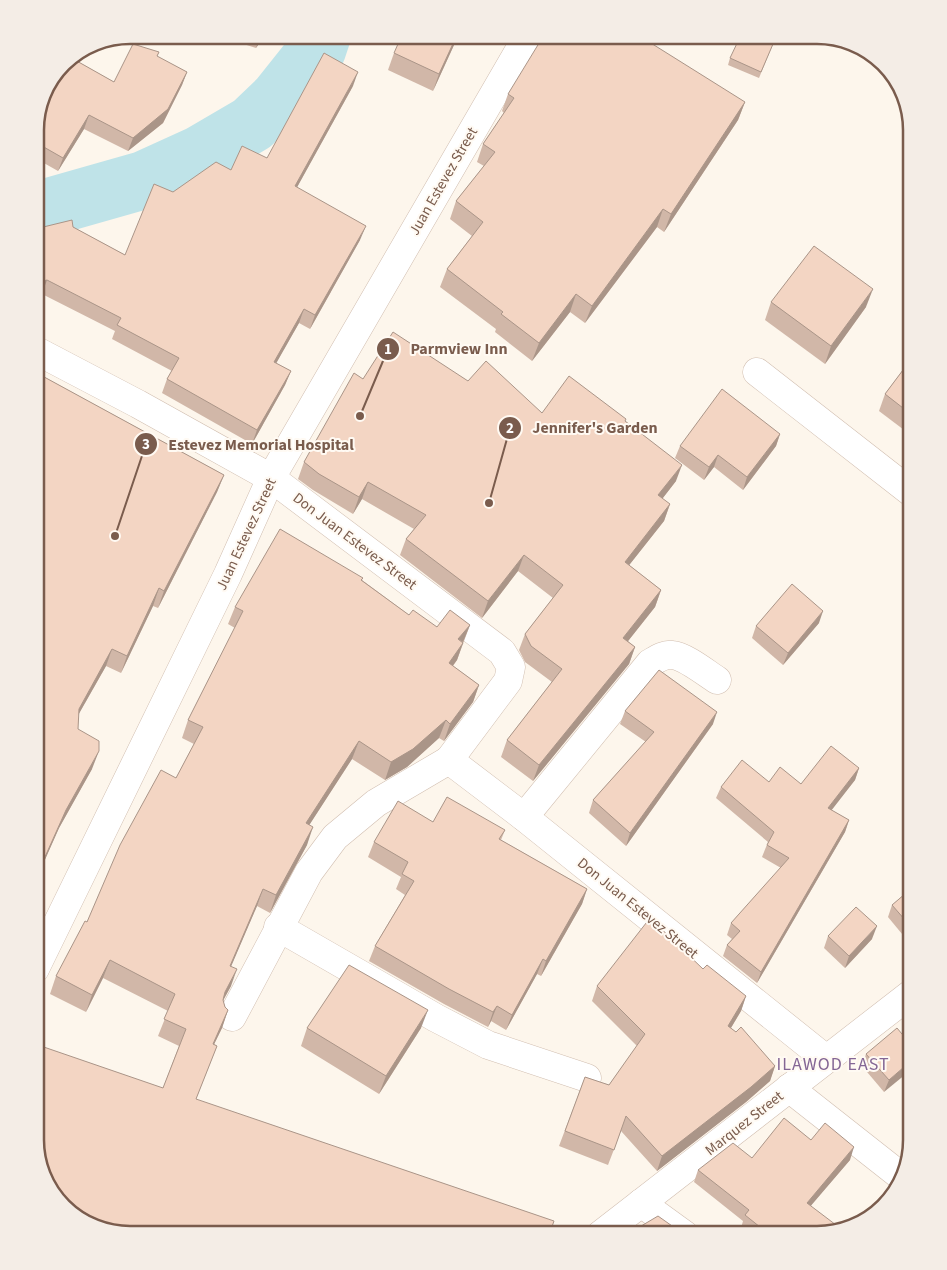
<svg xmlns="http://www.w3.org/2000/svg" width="947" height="1270" font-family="'Source Sans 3',sans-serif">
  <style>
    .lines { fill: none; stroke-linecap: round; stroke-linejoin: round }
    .river { stroke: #bfe3e8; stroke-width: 58 }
    .minor-casing { stroke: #d1beb0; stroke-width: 29 }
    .tertiary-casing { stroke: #d1beb0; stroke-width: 29 }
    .minor { stroke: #fff; stroke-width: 28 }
    .tertiary { stroke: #fff; stroke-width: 28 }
    .wall { fill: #d1b7a8 }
    .shaded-wall { fill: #aa9588 }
    .building { fill: #f3d5c3; stroke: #aa9588 }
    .labels { text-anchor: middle; stroke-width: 4; stroke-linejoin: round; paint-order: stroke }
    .street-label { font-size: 15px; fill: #7a5c4d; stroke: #fffaf3 }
    .quarter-label { font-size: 18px; letter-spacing: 1px; fill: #846695; stroke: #fffaf3 }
    .rim { fill: none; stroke: #7a5c4d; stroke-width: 2.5 }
    .leader { fill: none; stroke: #7a5c4d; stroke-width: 2 }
    .callout-dot { fill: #7a5c4d; stroke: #fffaf3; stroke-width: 2 }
    .mark-label { font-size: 15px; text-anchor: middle; font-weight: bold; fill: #fff }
    .callout-label { font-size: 16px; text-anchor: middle; font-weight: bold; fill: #7a5c4d; stroke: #fffaf3; stroke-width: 4; stroke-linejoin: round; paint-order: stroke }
  </style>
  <rect width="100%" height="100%" fill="#fdf6ec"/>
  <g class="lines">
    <polyline class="river" points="35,211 144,180 199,155 252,124 278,99 317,50 322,35"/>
    <defs>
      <g id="minor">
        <polyline points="35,350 138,404 271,478 502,652 511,667 508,681 449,760 524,817 826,1059"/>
        <polyline points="757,372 912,493"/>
        <path d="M524 817 650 663C657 659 664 654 672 655 685 656 706 673 717 680"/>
        <polyline points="278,927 436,1018 488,1045 587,1078"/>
        <polyline points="35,969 228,574 271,478 528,35"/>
        <polyline points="232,1017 309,872 335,837 376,803 449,760"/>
        <polyline points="789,1088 902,1177"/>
      </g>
      <g id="tertiary">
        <polyline points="641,1203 685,1235"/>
        <polyline points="600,1235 912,993"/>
      </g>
    </defs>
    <use href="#minor" class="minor-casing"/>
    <use href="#tertiary" class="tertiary-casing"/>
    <use href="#minor" class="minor"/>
    <use href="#tertiary" class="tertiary"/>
  </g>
  <g class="wall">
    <polygon points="215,35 265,35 256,48"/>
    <polygon points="773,44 759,78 728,65 730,58"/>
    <polygon points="454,45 433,91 388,70 394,53"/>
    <polygon points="159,52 157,57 187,72 182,85 163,123 128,151 84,129 58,171 35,158 35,123 75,60 114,82"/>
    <polygon points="353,86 297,187 360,240 310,329 299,323 276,363 291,371 285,385 252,444 162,393 167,379 172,371 112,339 115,331 42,294 35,295 73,227 125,255 173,192 231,170 267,158"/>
    <polygon points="508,94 745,102 738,120 664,232 657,227 585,323 570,312 532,361 495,332 496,329 440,287 447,269 472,236 450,219 456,201 484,166 477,162 483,144 504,113 502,111"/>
    <polygon points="771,302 866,307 825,364 765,320"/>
    <polygon points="912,358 912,436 879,411 885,394"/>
    <polygon points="35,372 224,475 217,492 158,608 153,606 121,673 106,666 78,715 78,729 92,769 59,828 35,882"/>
    <polygon points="363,379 468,381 542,413 625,421 676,481 662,499 670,504 664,521 629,565 661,590 655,607 628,641 635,647 629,664 533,781 501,757 507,740 552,682 525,662 519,650 525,634 553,598 518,571 482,618 400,555 406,539 414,529 362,499 353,514 313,490 298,479 304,462"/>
    <polygon points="780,434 776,446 743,490 714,467 704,480 675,458 680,446"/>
    <polygon points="363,578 362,580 409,615 437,627 470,625 457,660 453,666 479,685 473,702 444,741 439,738 407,767 385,780 352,759 309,825 307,845 270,913 257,906 231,966 231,986 223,1000 225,1007 228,1010 222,1028 214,1044 217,1046 196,1099 163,1088 179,1046 158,1036 168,1011 103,978 86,1012 50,994 56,976 87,922 176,778 194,744 182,738 188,720 235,628 228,624 235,607"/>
    <polygon points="819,623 783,665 752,638 756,626"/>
    <polygon points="625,711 713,724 626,846 589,813 593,800 646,742 620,724"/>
    <polygon points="912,767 912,790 905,782 909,770"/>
    <polygon points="859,768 855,780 831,810 849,820 845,832 757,983 723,956 727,945 732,939 727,935 731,923 781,868 762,857 768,842 716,798 721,787 769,782 801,784"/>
    <polygon points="433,822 505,830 501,840 587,889 582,904 541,976 537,974 506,1030 491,1021 488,1027 444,1004 369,961 375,946 405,895 396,889 401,877 368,857 374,842"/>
    <polygon points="912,888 912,946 888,917 892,905"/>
    <polygon points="828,936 872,939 845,968 824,948"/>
    <polygon points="703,969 746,996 741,1011 731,1028 775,1066 770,1081 746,1102 657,1171 621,1131 608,1165 559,1146 585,1077 609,1085 637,1046 592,1001 597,986"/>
    <polygon points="307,1028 421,1028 379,1094 301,1046"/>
    <polygon points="912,1046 884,1092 862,1066 866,1054"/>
    <polygon points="811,1140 850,1160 811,1205 818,1235 750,1235 741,1228 743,1221 694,1182 698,1170 752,1158"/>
  </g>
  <g class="shaded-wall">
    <polygon points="260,35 265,35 256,48"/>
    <polygon points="457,35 460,35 454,45 433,91 439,74"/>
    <polygon points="187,72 182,85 163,123 128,151 133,138"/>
    <polygon points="358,72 353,86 290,200 295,186"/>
    <polygon points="745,102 738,120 664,232 671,214"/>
    <polygon points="89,115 84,129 58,171 63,158"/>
    <polygon points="663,209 657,227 585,323 592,306"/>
    <polygon points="366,226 360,240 310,329 315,315"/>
    <polygon points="47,280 42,294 35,295 35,283"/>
    <polygon points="873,289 866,307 825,364 831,346"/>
    <polygon points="576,294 570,312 532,361 539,343"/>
    <polygon points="304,309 299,323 269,376 274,362"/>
    <polygon points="291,371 285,385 252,444 257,430"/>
    <polygon points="780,434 776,446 743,490 747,477"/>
    <polygon points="718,455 714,467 704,480 709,467"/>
    <polygon points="682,465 676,481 652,512 658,495"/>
    <polygon points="224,475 217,492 158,608 164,591"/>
    <polygon points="368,482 362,499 353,514 359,497"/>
    <polygon points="670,504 664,521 619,578 625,562"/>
    <polygon points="524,555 518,571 482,618 488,601"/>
    <polygon points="159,588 153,606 121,673 127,656"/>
    <polygon points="661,590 655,607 617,655 623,638"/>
    <polygon points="823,611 819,623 783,665 788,653"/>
    <polygon points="470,625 463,642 458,639"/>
    <polygon points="463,643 457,660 442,680 449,663"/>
    <polygon points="635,647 629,664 533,781 539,765"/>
    <polygon points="112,649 106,666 72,726 79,709"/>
    <polygon points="479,685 473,702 444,741 450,724"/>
    <polygon points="717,712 713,724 626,846 630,833"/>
    <polygon points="446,720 439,738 407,767 385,780 391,762"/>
    <polygon points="359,741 352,759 299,841 306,823"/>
    <polygon points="99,751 92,769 59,828 35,882 40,868 66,810"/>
    <polygon points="859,768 855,780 824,820 828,808"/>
    <polygon points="849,820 845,832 757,983 761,972"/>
    <polygon points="313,827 307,845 270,913 276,895"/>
    <polygon points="263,889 257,906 224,983 230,966"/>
    <polygon points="587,889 582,904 541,976 546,961"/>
    <polygon points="877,926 872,939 845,968 849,956"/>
    <polygon points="543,959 537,974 506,1030 512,1015"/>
    <polygon points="110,960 103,978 86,1012 92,995"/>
    <polygon points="237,969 231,986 218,1010 225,992"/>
    <polygon points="746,996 741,1011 723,1041 728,1026"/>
    <polygon points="497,1006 491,1021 488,1027 493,1012"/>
    <polygon points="228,1010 222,1028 206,1061 213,1044"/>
    <polygon points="428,1010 421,1028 379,1094 386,1076"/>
    <polygon points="912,1060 912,1069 884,1092 889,1080"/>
    <polygon points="775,1066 770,1081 746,1102 657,1171 662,1156"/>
    <polygon points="854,1147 850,1160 803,1215 807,1203"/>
  </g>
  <g class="building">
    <polygon points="402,35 457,35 439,74 394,53"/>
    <polygon points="544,35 638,35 745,102 671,214 663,209 592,306 576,294 539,343 501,314 503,312 447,269 483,222 456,201 495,152 483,144 514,98 508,94"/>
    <polygon points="741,35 754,35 773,44 761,72 730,58"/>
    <polygon points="133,44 159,52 157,56 187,72 168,109 133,138 89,115 63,158 35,142 35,123 45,88 67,59 76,55 75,60 114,82"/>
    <polygon points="324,53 358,72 295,186 366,226 315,315 304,309 274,362 291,371 257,430 167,379 179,358 117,325 121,318 47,280 35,283 35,229 72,220 73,227 125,255 154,184 173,192 216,162 231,170 242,146 267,158"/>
    <polygon points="814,246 873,289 831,346 771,302"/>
    <polygon points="393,332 468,381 486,361 542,413 569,376 626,419 625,421 682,465 658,495 670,504 625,562 661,590 623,638 635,647 539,765 507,740 562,669 531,646 525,634 563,585 524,555 488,601 406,539 426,515 368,482 359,497 319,474 304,462 354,373 363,379"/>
    <polygon points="912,358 912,415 885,394"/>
    <polygon points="35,372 224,475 164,591 159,588 127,656 112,649 79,709 78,729 99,741 99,751 66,810 40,868 36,866 35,869"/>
    <polygon points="722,389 780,434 747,477 718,455 709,467 680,446"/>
    <polygon points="280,529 363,578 361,580 409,615 413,610 437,627 450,610 470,625 458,639 463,643 449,663 479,685 450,724 446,720 413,749 391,762 359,741 306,823 313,827 276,895 263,889 230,966 237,969 225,992 223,1000 225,1007 228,1010 213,1044 217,1046 196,1099 554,1221 549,1235 129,1235 83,1222 51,1193 35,1140 35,1044 163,1088 186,1029 164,1019 175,994 110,960 92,995 56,976 85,921 87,922 120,845 161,770 176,778 203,727 188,720 243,611 235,607"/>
    <polygon points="792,584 823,611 788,653 756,626"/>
    <polygon points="659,670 717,712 630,833 593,800 654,732 625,711"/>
    <polygon points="831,746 859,768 828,808 849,820 761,972 727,945 740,931 731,923 789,858 767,845 774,832 721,787 742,760 769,782 780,767 801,784"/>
    <polygon points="912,767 912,773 909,770"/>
    <polygon points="447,797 505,830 499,839 587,889 546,961 543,959 512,1015 497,1006 493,1012 449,989 375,946 414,881 402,874 408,862 374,842 398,801 433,822"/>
    <polygon points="912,888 912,928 892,905"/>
    <polygon points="856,907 877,926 849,956 828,936"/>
    <polygon points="650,918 703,969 707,965 746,996 728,1026 736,1032 741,1027 775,1066 751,1087 662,1156 626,1116 614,1150 565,1131 585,1077 609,1085 645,1034 597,986"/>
    <polygon points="349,965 428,1010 386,1076 307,1028"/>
    <polygon points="897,1028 912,1046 912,1060 889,1080 866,1054"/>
    <polygon points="784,1118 811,1140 825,1123 854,1147 807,1203 840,1228 818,1235 770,1235 745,1215 749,1210 698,1170 733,1143 752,1158"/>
    <polygon points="658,1216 682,1233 687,1235 626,1235"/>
  </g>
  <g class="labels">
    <g class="street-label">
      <text transform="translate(443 181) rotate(-60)" y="5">Juan Estevez Street</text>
      <text transform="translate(246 534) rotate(-65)" y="5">Juan Estevez Street</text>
      <text transform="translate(355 541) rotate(37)" y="5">Don Juan Estevez Street</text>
      <text transform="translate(638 908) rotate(39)" y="5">Don Juan Estevez Street</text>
      <text transform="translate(744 1123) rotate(-38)" y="5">Marquez Street</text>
    </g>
    <g class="quarter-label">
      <text x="833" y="1070">ILAWOD EAST</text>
    </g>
  </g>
  <path d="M0 0H947V1270H0ZM130 44H817A86 86 0 0 1 903 130V1140A86 86 0 0 1 817 1226H130A86 86 0 0 1 44 1140V130A86 86 0 0 1 130 44Z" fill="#f4ede6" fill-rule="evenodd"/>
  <path class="rim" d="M130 44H817A86 86 0 0 1 903 130V1140A86 86 0 0 1 817 1226H130A86 86 0 0 1 44 1140V130A86 86 0 0 1 130 44Z"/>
  <path class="leader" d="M360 416L388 349M489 503L510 428M115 536L146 444"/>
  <g class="callout-dot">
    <circle cx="360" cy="416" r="5"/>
    <circle cx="489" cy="503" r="5"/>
    <circle cx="115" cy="536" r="5"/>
    <circle cx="388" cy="349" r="12"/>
    <circle cx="510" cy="428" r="12"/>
    <circle cx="146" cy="444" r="12"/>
  </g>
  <g class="mark-label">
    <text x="388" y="354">1</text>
    <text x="510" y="433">2</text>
    <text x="146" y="449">3</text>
  </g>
  <g class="callout-label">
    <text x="459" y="354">Parmview Inn</text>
    <text x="595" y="433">Jennifer's Garden</text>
    <text x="261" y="450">Estevez Memorial Hospital</text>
  </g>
</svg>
